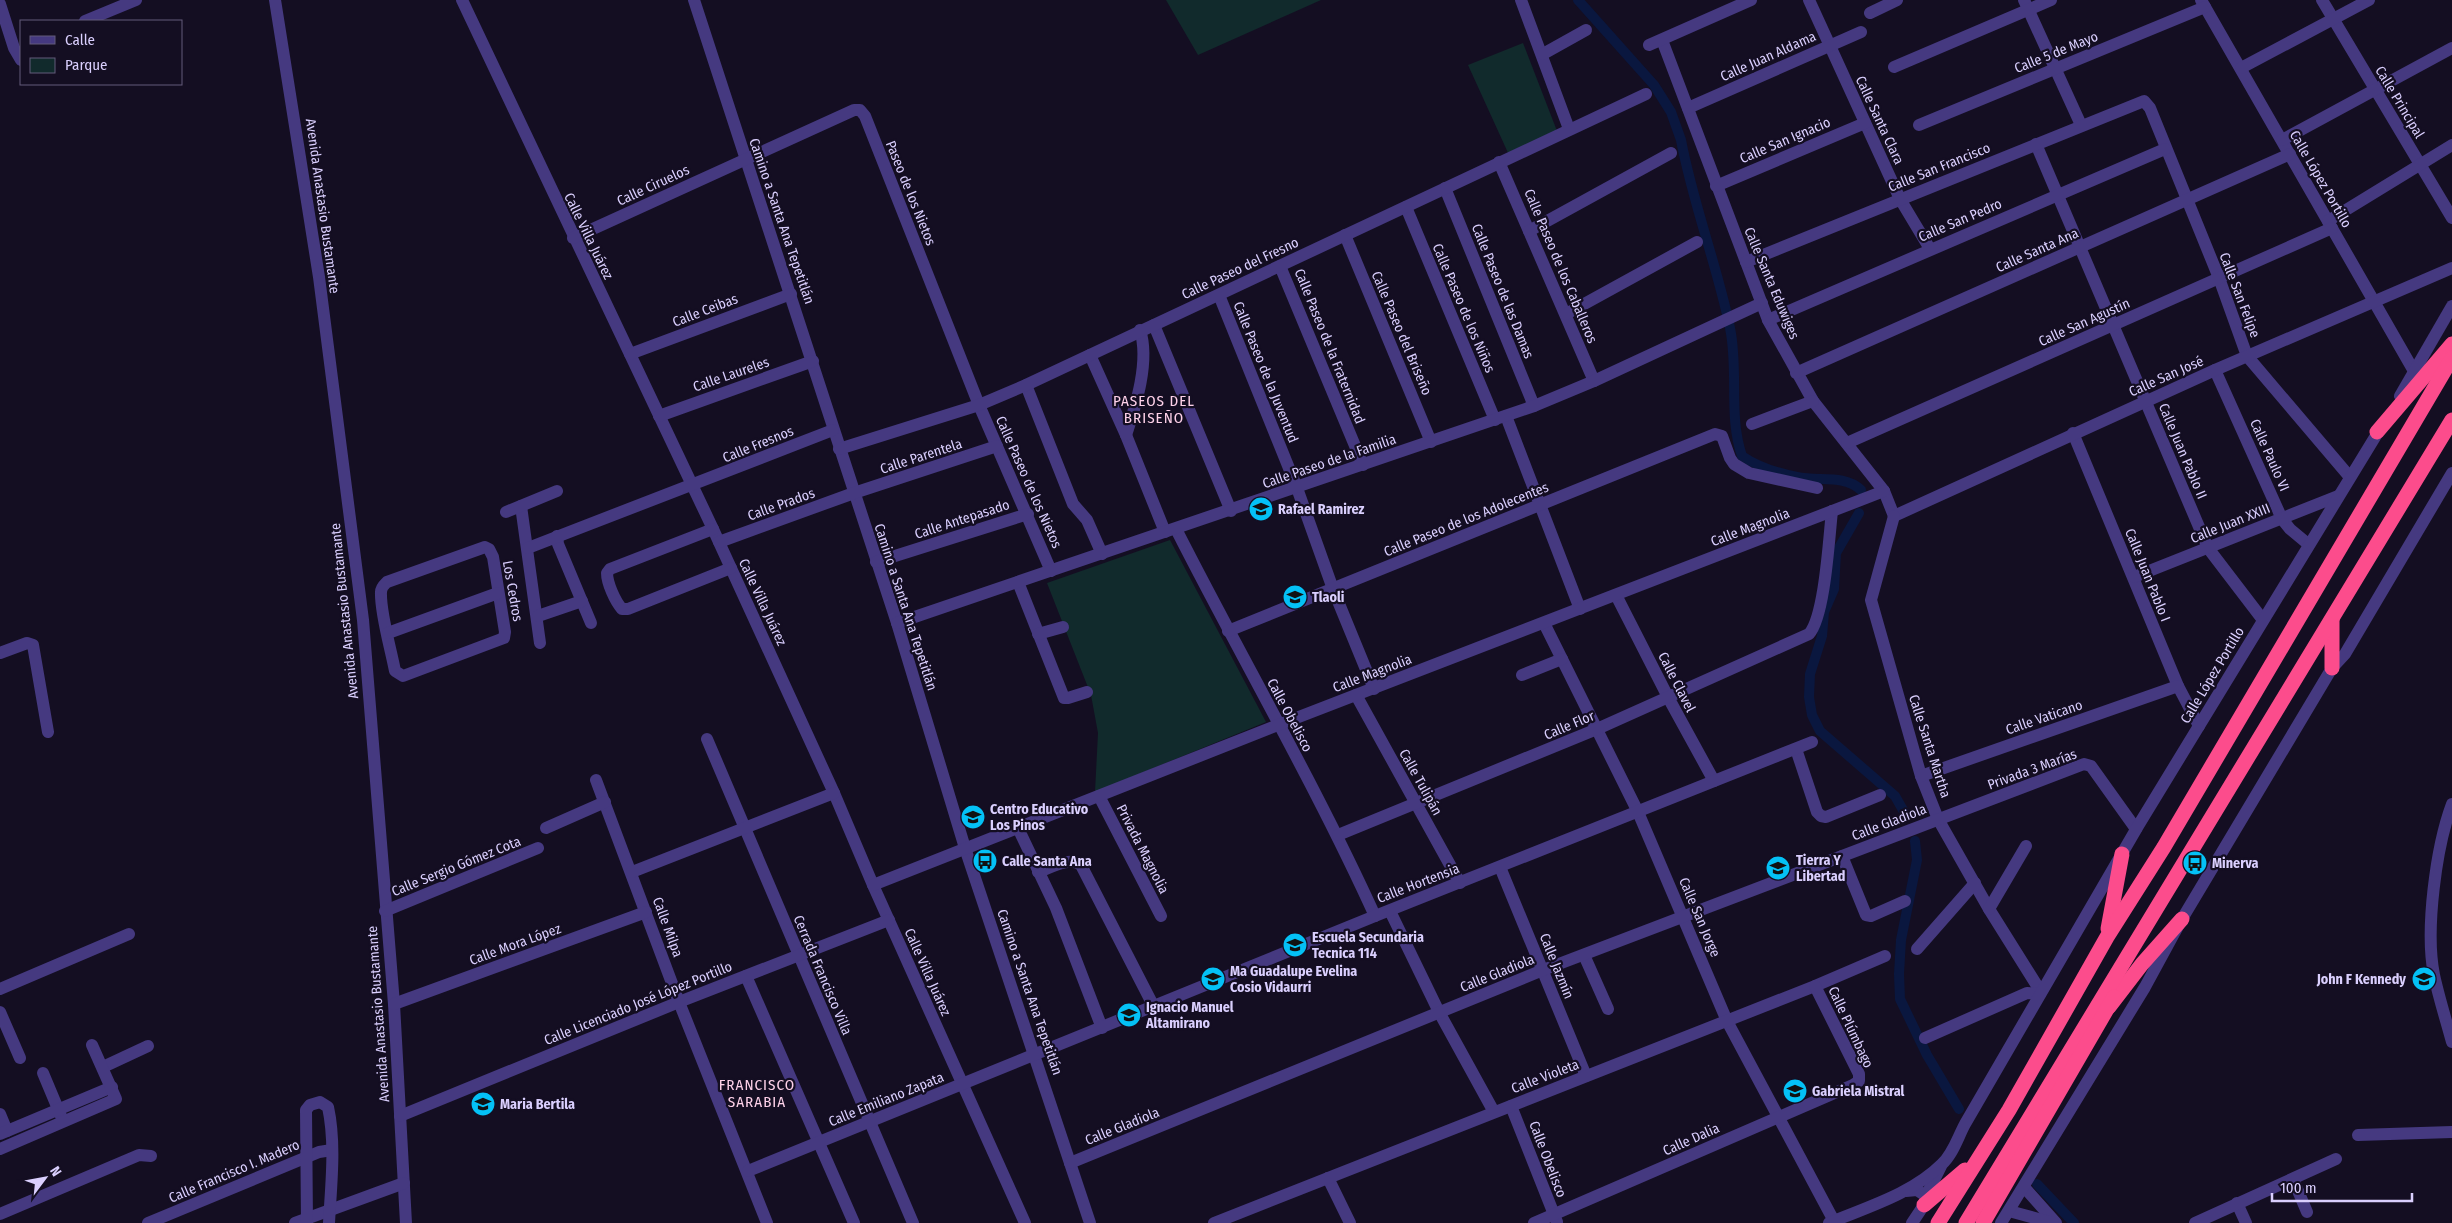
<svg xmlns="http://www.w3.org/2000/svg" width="2452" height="1223" font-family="'Fira Sans Condensed',sans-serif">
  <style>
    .green { fill: #112a2c }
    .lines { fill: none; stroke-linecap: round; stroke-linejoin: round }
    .canal { stroke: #0a173f; stroke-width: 10 }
    .minor { stroke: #453980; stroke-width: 12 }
    .highway { stroke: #fc4c8c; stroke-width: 15 }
    .labels { text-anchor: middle; stroke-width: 4.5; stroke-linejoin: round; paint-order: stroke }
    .street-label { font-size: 14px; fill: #dacffe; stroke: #140e22 }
    .poi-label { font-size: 14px; font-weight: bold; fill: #dacffe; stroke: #140e22; text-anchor: start }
    .neighbourhood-label { font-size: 15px; letter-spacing: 1px; fill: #fed1e9; stroke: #140e22 }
  </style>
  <rect width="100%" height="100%" fill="#140e22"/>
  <g class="green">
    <polygon points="1166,0 1321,0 1198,55"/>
    <polygon points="1523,43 1557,131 1509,155 1468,65"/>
    <polygon points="1170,540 1266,722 1095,792 1098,733 1091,695 1047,583"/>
  </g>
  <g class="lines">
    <g class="canal">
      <path d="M1578 0 1654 85 1671 112 1681 140C1693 204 1717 265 1730 328 1739 371 1728 415 1742 456 1758 467 1777 473 1797 477 1819 482 1844 474 1861 490"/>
      <polyline points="1859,513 1836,553 1834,589 1824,612 1822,636 1810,674 1809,697 1812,715 1820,731 1895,796 1907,817"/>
      <polyline points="1915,841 1917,860 1901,940 1899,974 1900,999 1927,1055 1959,1109"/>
      <polyline points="2037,1184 2074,1223"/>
    </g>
    <g class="minor">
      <polyline points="275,0 319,277 363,620 394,1004 406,1223"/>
      <polyline points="462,0 713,529 834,793 873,885 1025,1223"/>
      <polyline points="694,0 897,623 965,848 1090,1223"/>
      <polyline points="1521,0 1569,129"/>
      <polyline points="1809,0 1900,199 1930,249"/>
      <polyline points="2024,0 2081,125"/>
      <polyline points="2201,0 2415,373"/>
      <polyline points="2322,0 2452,218"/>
      <polyline points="0,4 14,48 21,60"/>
      <polyline points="1870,13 1897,0"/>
      <polyline points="85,21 136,0"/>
      <polyline points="1662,40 1768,320 1813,401 1884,491 1894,516"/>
      <polyline points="1649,45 1751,0"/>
      <polyline points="1543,54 1586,30"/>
      <polyline points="1894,67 2051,0"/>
      <polyline points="2241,68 2369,0"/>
      <polyline points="1688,108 1861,32"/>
      <polyline points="1919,125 2205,7"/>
      <polyline points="2282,140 2452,48"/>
      <polyline points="2036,144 2208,548 2263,620"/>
      <polyline points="1499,162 1594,381"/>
      <polyline points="1716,186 1865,123"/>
      <polyline points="1445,188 1534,406"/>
      <polyline points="1406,207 1495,420"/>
      <polyline points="2328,221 2452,145"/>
      <polyline points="1529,231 1671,153"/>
      <polyline points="1345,235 1431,442"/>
      <polyline points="573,238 854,110 860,110 865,116 979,405 1051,571"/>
      <polyline points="1746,262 2144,101 2150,108 2219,278 2247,356 2349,476"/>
      <polyline points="1280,266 1363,465"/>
      <polyline points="1219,295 1297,488 1333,589 1374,689"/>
      <polyline points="1566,314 1697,242"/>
      <polyline points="1768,320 2165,149"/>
      <polyline points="1154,325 1231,511"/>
      <polyline points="630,354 791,294"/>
      <polyline points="1090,355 1126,435 1165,532"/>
      <polyline points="2215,370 2282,519 2290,529 2308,544"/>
      <polyline points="1796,373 2290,154"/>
      <polyline points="1026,385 1073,504 1087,520 1102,554"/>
      <polyline points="2400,396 2452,306"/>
      <polyline points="659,416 813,361"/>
      <polyline points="1506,416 1580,609"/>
      <polyline points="1752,424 1813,401"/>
      <polyline points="2073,433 2178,686 2199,726"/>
      <path d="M1126 435C1136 405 1150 361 1140 330"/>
      <polyline points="1847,443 2332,228"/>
      <polyline points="839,449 979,405 1026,385 1646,94"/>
      <polyline points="521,506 540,643"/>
      <polyline points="506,512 557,491"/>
      <polyline points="1894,516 2215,370 2452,268"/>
      <polyline points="1894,516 1871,600 1921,776 1938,819 1989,909 2041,992"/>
      <path d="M713 529 610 569 607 573C607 583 615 601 622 609H628L731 568"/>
      <path d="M1176 529C1242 659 1315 784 1375 916"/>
      <polyline points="557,536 558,544 591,623"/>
      <polyline points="719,542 854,493 997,446"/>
      <path d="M485 547 489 549 493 557 505 632 504 638 403 676 395 671C391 649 380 613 381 592 381 587 384 585 387 582Z"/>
      <polyline points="528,548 833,430"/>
      <polyline points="876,562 1028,514"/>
      <polyline points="2134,577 2338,496"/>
      <polyline points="1018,582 1064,698 1068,698 1087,692"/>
      <polyline points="1616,595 1669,699 1714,781"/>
      <polyline points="538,616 582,601"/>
      <polyline points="897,623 1534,406 1594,381 1762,303"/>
      <polyline points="1544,623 1638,812 1727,1021 1834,1221"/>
      <polyline points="1228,631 1715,434 1722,436 1730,458 1734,464 1749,473 1817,488"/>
      <polyline points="388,633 498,593"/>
      <polyline points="1038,634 1063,627"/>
      <polyline points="0,653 27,643 33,645 48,732"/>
      <polyline points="1522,675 1562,659"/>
      <polyline points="1356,695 1460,883"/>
      <polyline points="707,739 913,1223"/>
      <polyline points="1796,749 1817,812 1821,816 1826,817 1880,795"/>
      <polyline points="1921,776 2178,686"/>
      <polyline points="596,780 679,1002 767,1223"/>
      <polyline points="1099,796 1161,916"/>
      <path d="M2452 804C2436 847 2425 930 2434 975 2439 998 2446 1020 2452 1042"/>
      <polyline points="546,828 605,802"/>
      <polyline points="1018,828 1056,908 1102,1028"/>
      <path d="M1338 835 1597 729 1809 634C1825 616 1829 537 1832 511"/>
      <polyline points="1842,856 1866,915 1871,916 1905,901"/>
      <polyline points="1500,867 1586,1076"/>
      <polyline points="632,872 834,793"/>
      <path d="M1038 872C1050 868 1070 856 1081 865L1154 1007"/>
      <polyline points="873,885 1278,725 1884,491"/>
      <polyline points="1989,909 2026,846"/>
      <polyline points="385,911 538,848"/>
      <polyline points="1390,911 1439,1012 1494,1112"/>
      <polyline points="1917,949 1975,883"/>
      <polyline points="1584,955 1608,1009"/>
      <polyline points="746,976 854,1223"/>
      <polyline points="0,989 129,934"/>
      <polyline points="394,1004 646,912"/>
      <polyline points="0,1012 20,1058"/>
      <polyline points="1925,1038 2027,993 2040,994"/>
      <polyline points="103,1067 148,1046"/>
      <polyline points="43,1073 61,1116"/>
      <polyline points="1511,1106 1557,1222"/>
      <polyline points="0,1114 7,1131"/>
      <polyline points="400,1116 679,1002 889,920"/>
      <polyline points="0,1134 112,1087"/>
      <polyline points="2358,1135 2452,1132"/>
      <polyline points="0,1149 116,1099 92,1045"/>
      <polyline points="1070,1163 1543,970 2084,764 2091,766 2136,829"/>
      <polyline points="748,1171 1375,916 1812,742"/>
      <polyline points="1328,1178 1350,1223"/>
      <polyline points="2293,1179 2307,1212"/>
      <polyline points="2024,1187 2056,1223"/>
      <polyline points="1906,1191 1917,1190 1926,1196 1924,1205 1912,1223"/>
      <polyline points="1926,1196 1941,1166"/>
      <polyline points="2237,1203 2246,1223"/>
      <polyline points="2009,1211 2053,1223"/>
      <polyline points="0,1214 139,1155 151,1156"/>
      <polyline points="148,1223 319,1152 332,1150"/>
      <polyline points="295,1223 404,1183"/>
      <path d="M307 1223 306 1110 310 1105 320 1102 328 1107C336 1144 331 1185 329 1223"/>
      <polyline points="1214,1223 1815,986 1885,956"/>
      <polyline points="1534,1223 1853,1085 1859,1081 1859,1074 1815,986"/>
      <path d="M1829 1223C1867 1207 1912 1194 1942 1164 1953 1154 1958 1137 1965 1124L2138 826 2383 424"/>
      <polyline points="2001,1223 2145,987 2182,919 2332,668 2345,654 2452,473"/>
      <polyline points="2195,1223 2336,1159"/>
    </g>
    <g class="highway">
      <polyline points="2377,432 2452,344"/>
      <polyline points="2332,620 2332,668"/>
      <polyline points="2108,929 2122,854"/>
      <polyline points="2109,1007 2142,964 2182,919"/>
      <polyline points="1924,1205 1965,1170"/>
      <polyline points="1938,1223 2009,1110 2107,937 2164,847 2452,358"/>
      <polyline points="1966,1223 2452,420"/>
      <polyline points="1983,1223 2114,997"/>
    </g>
  </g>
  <defs>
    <symbol id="school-disc" viewBox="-11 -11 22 22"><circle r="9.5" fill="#04c1f6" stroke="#140e22"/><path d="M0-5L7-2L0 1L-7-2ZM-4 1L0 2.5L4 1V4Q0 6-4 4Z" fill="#111"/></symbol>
    <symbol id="bus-disc" viewBox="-11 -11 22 22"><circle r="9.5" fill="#04c1f6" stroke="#140e22"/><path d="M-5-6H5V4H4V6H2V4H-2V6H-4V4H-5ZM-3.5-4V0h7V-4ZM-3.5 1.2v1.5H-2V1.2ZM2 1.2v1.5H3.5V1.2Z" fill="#111"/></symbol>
  </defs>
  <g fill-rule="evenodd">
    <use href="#school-disc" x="1247" y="495" width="28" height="28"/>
    <use href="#school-disc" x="1281" y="583" width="28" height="28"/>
    <use href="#school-disc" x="959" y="803" width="28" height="28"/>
    <use href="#bus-disc" x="971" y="847" width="28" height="28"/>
    <use href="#bus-disc" x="2181" y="849" width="28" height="28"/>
    <use href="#school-disc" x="1764" y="854" width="28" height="28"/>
    <use href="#school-disc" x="1281" y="931" width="28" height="28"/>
    <use href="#school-disc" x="1199" y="965" width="28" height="28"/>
    <use href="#school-disc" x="2410" y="965" width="28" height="28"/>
    <use href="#school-disc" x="1115" y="1001" width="28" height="28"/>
    <use href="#school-disc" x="1781" y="1077" width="28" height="28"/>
    <use href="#school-disc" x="469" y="1090" width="28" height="28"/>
  </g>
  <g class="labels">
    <g class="street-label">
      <text transform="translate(2056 52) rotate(-22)" y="5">Calle 5 de Mayo</text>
      <text transform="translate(1768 56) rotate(-24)" y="5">Calle Juan Aldama</text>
      <text transform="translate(2400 102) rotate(59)" y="5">Calle Principal</text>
      <text transform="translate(1880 120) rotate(65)" y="5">Calle Santa Clara</text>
      <text transform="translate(1785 140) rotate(-23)" y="5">Calle San Ignacio</text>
      <text transform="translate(1939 167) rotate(-22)" y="5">Calle San Francisco</text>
      <text transform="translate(2321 179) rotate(60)" y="5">Calle López Portillo</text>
      <text transform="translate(653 185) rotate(-25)" y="5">Calle Ciruelos</text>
      <text transform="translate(911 193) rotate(68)" y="5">Paseo de los Nietos</text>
      <text transform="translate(323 206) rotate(82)" y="5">Avenida Anastasio Bustamante</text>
      <text transform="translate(1960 220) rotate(-23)" y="5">Calle San Pedro</text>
      <text transform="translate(782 221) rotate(71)" y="5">Camino a Santa Ana Tepetitlán</text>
      <text transform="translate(589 236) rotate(64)" y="5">Calle Villa Juárez</text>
      <text transform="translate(2037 250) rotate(-24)" y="5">Calle Santa Ana</text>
      <text transform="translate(1561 266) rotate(67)" y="5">Calle Paseo de los Caballeros</text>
      <text transform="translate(1240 268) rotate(-25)" y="5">Calle Paseo del Fresno</text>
      <text transform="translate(1772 283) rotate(67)" y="5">Calle Santa Eduwiges</text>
      <text transform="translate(1503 291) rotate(68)" y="5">Calle Paseo de las Damas</text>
      <text transform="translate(2240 295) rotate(69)" y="5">Calle San Felipe</text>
      <text transform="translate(1464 308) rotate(67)" y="5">Calle Paseo de los Niños</text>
      <text transform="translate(705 310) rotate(-21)" y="5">Calle Ceibas</text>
      <text transform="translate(2084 322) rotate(-24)" y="5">Calle San Agustín</text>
      <text transform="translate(1402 333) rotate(67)" y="5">Calle Paseo del Briseño</text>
      <text transform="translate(1330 346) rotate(68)" y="5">Calle Paseo de la Fraternidad</text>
      <text transform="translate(1266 372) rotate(68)" y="5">Calle Paseo de la Juventud</text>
      <text transform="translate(731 374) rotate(-19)" y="5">Calle Laureles</text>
      <text transform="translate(2166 376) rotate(-24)" y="5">Calle San José</text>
      <text transform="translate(758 444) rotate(-22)" y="5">Calle Fresnos</text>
      <text transform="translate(2183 451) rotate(67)" y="5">Calle Juan Pablo II</text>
      <text transform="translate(2270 455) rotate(66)" y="5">Calle Paulo VI</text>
      <text transform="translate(921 456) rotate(-18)" y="5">Calle Parentela</text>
      <text transform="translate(1329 461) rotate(-19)" y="5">Calle Paseo de la Familia</text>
      <text transform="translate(1029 482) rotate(66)" y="5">Calle Paseo de los Nietos</text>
      <text transform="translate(781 504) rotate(-20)" y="5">Calle Prados</text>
      <text transform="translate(962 519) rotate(-18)" y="5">Calle Antepasado</text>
      <text transform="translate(1466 519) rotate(-22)" y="5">Calle Paseo de los Adolecentes</text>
      <text transform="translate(2230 523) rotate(-22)" y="5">Calle Juan XXIII</text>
      <text transform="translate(1750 527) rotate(-21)" y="5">Calle Magnolia</text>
      <text transform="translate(2148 575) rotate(68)" y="5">Calle Juan Pablo I</text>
      <text transform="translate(513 591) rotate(80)" y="5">Los Cedros</text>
      <text transform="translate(763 602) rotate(65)" y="5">Calle Villa Juárez</text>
      <text transform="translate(906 607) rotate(72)" y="5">Camino a Santa Ana Tepetitlán</text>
      <text transform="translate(344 611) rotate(-96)" y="5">Avenida Anastasio Bustamante</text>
      <text transform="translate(1372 673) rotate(-21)" y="5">Calle Magnolia</text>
      <text transform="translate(2212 675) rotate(-59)" y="5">Calle López Portillo</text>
      <text transform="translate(1677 682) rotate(63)" y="5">Calle Clavel</text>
      <text transform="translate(1290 715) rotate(62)" y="5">Calle Obelisco</text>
      <text transform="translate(2044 717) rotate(-19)" y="5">Calle Vaticano</text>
      <text transform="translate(1569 725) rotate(-23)" y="5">Calle Flor</text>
      <text transform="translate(1930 746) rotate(72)" y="5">Calle Santa Martha</text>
      <text transform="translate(2032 769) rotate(-20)" y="5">Privada 3 Marías</text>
      <text transform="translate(1421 782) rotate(61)" y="5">Calle Tulipán</text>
      <text transform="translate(1889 822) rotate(-21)" y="5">Calle Gladiola</text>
      <text transform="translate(1143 849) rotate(63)" y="5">Privada Magnolia</text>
      <text transform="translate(456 866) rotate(-22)" y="5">Calle Sergio Gómez Cota</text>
      <text transform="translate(1418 883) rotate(-21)" y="5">Calle Hortensia</text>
      <text transform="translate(1700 917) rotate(67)" y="5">Calle San Jorge</text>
      <text transform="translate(668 927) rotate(70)" y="5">Calle Milpa</text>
      <text transform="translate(515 944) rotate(-20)" y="5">Calle Mora López</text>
      <text transform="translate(1557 966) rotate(68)" y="5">Calle Jazmín</text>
      <text transform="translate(928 972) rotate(66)" y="5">Calle Villa Juárez</text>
      <text transform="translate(1497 973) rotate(-22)" y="5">Calle Gladiola</text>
      <text transform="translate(823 975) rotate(67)" y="5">Cerrada Francisco Villa</text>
      <text transform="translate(1030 992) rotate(71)" y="5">Camino a Santa Ana Tepetitlán</text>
      <text transform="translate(638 1003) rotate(-22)" y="5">Calle Licenciado José López Portillo</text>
      <text transform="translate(378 1014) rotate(-94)" y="5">Avenida Anastasio Bustamante</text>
      <text transform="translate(1851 1027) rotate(65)" y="5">Calle Plúmbago</text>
      <text transform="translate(1545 1076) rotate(-21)" y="5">Calle Violeta</text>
      <text transform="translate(886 1099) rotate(-22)" y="5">Calle Emiliano Zapata</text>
      <text transform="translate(1122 1126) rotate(-22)" y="5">Calle Gladiola</text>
      <text transform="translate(1691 1139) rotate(-24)" y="5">Calle Dalia</text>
      <text transform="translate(1548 1159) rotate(69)" y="5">Calle Obelisco</text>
      <text transform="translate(234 1171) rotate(-23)" y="5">Calle Francisco I. Madero</text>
    </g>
    <g class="poi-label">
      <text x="1278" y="514">Rafael Ramirez</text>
      <text x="1312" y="602">Tlaoli</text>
      <text x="990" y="814">Centro Educativo<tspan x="990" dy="16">Los Pinos</tspan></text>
      <text x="1796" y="865">Tierra Y<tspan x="1796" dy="16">Libertad</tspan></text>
      <text x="1002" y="866">Calle Santa Ana</text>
      <text x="2212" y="868">Minerva</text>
      <text x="1312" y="942">Escuela Secundaria<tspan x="1312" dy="16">Tecnica 114</tspan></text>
      <text x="1230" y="976">Ma Guadalupe Evelina<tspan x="1230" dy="16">Cosio Vidaurri</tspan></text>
      <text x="2406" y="984" text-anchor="end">John F Kennedy</text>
      <text x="1146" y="1012">Ignacio Manuel<tspan x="1146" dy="16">Altamirano</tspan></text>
      <text x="1812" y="1096">Gabriela Mistral</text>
      <text x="500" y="1109">Maria Bertila</text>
    </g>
    <g class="neighbourhood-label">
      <text x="1154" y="406">PASEOS DEL<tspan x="1154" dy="17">BRISEÑO</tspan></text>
      <text x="757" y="1090">FRANCISCO<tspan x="757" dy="17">SARABIA</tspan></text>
    </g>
  </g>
  <rect x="20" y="20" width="162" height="65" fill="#140e22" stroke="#635b7a"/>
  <rect x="30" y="36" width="25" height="8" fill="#453980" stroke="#635b7a"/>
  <text x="65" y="45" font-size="15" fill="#dacffe">Calle</text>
  <rect x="30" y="58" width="25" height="15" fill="#112a2c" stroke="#635b7a"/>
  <text x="65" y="70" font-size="15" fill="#dacffe">Parque</text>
  <g transform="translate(45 1178) rotate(58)" stroke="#140e22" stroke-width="4" paint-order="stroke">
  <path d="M0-4L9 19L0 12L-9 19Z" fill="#dacffe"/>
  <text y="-8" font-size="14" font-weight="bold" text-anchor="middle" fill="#dacffe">N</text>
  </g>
  <path d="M2272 1193v8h140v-8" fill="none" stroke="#dacffe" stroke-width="2.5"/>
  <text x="2280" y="1193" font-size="15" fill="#dacffe" stroke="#140e22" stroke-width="4" paint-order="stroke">100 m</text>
</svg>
